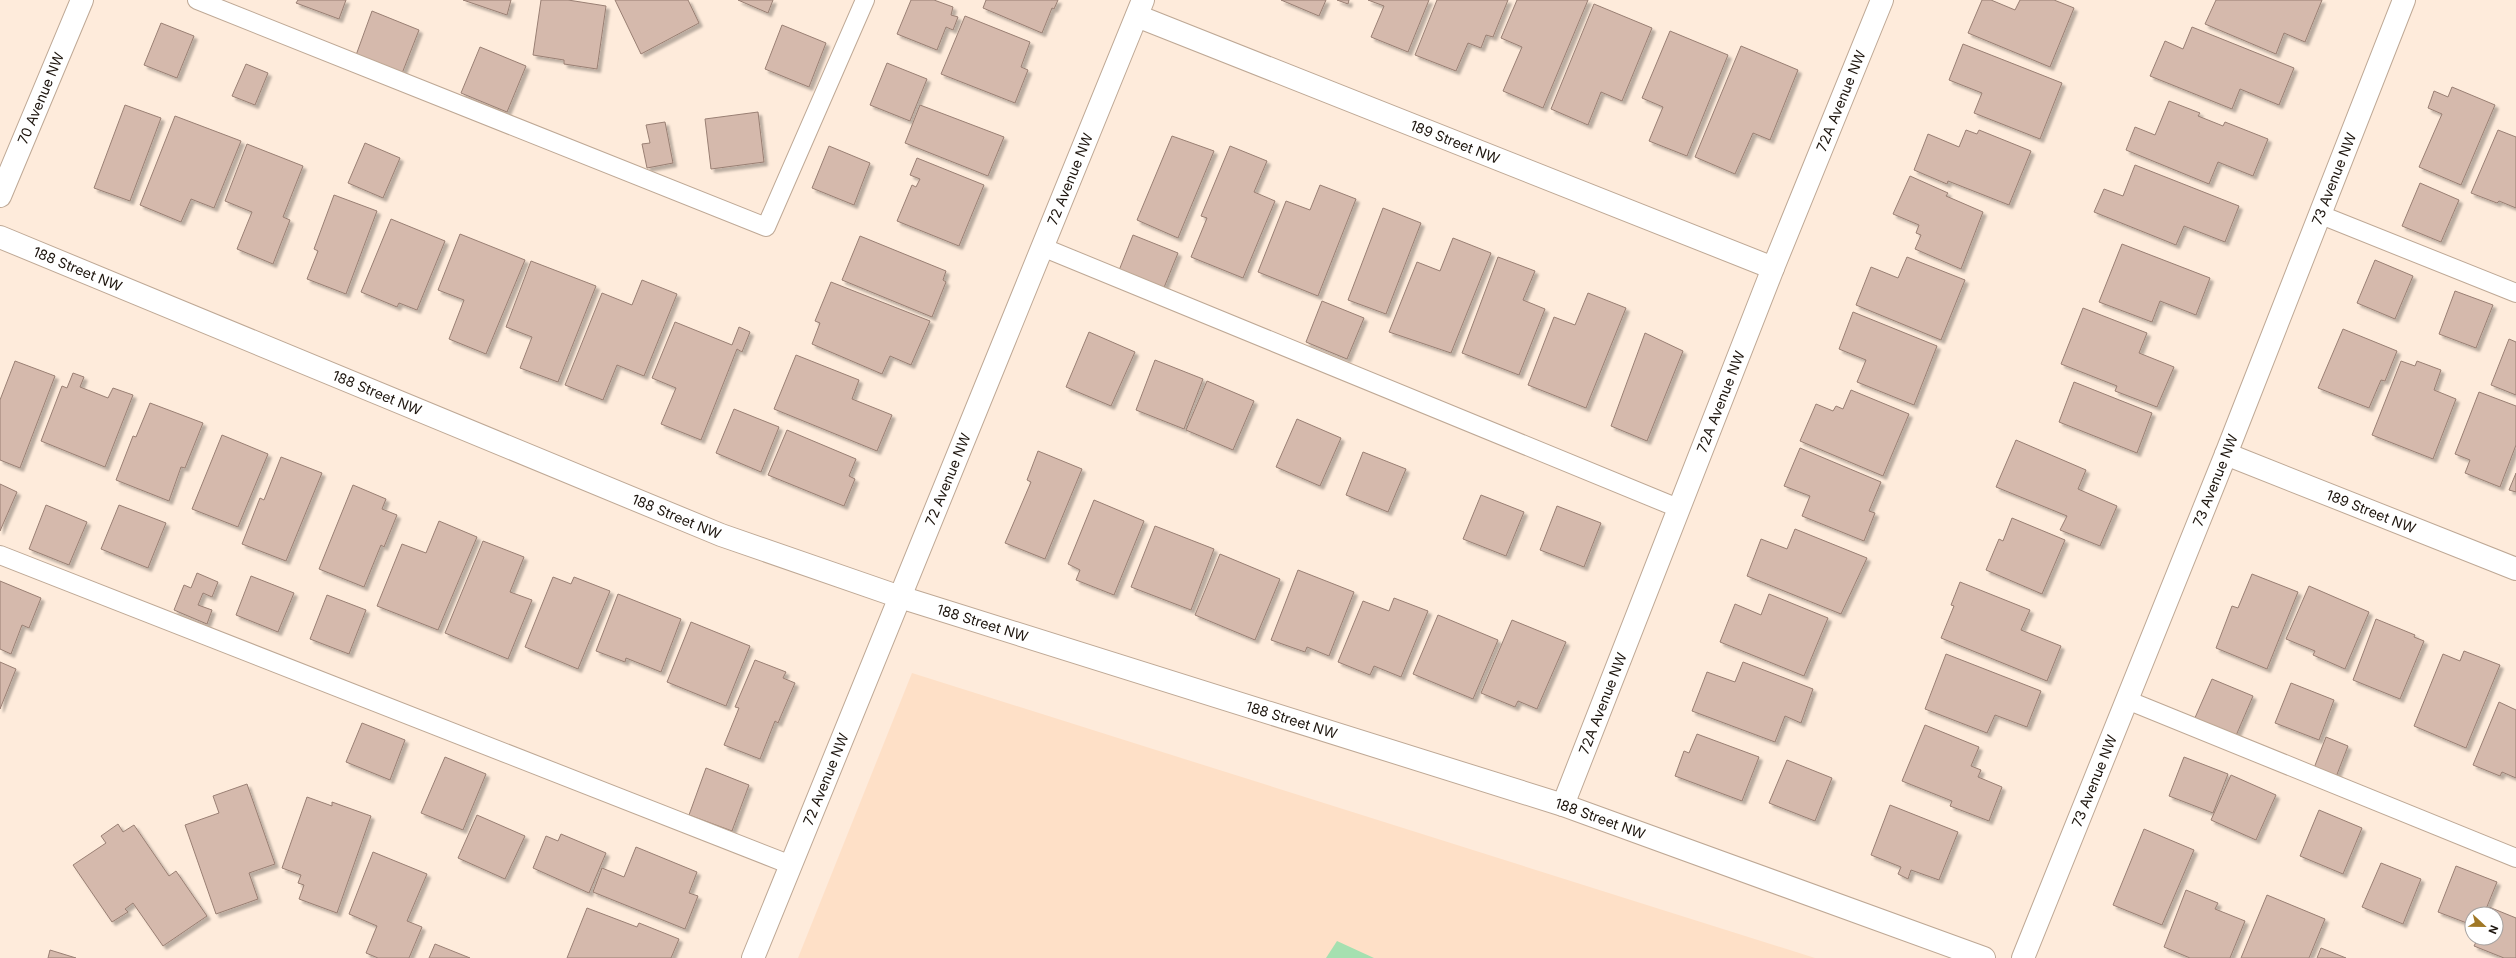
<svg xmlns="http://www.w3.org/2000/svg" width="2516" height="958" font-family="Inter,sans-serif">
  <style>
    .built { fill: #fee0c7 }
    .green { fill: #a5e0b0 }
    .building { fill: #d5b9ac; stroke: #997f73; filter: url(#shadow) }
    .lines { fill: none; stroke-linecap: round; stroke-linejoin: round }
    .lane-casing { stroke: #bea895; stroke-width: 20 }
    .street-casing { stroke: #bea895; stroke-width: 24 }
    .secondary-casing { stroke: #bea895; stroke-width: 24 }
    .lane { stroke: #fff; stroke-width: 18 }
    .street { stroke: #fff; stroke-width: 22 }
    .secondary { stroke: #fff; stroke-width: 22 }
    .labels { text-anchor: middle; stroke-width: 3; stroke-linejoin: round; paint-order: stroke }
    .street-label { font-size: 14px; fill: #1d150e; stroke: #fff }
  </style>
  <defs>
    <filter id="shadow"><feDropShadow dx="3.5" dy="3.5" stdDeviation="1" flood-color="#0004"/></filter>
  </defs>
  <rect width="100%" height="100%" fill="#feebdb"/>
  <polygon class="built" points="912,673 1815,958 798,958"/>
  <polygon class="green" points="1337,941 1374,958 1326,958"/>
  <g class="building">
    <polygon points="298,0 346,0 339,19 296,3"/>
    <polygon points="463,0 511,0 507,15"/>
    <polygon points="541,0 568,0 606,6 597,69 564,64 564,60 533,55"/>
    <polygon points="615,0 688,0 699,23 641,54"/>
    <polygon points="738,0 773,0 768,13"/>
    <polygon points="911,0 934,0 953,7 951,15 958,17 953,30 946,27 937,50 897,34"/>
    <polygon points="986,0 1058,0 1054,9 1052,8 1042,33 983,8"/>
    <polygon points="1281,0 1326,0 1319,16"/>
    <polygon points="1337,0 1349,0 1348,4"/>
    <polygon points="1368,0 1429,0 1408,52 1371,37 1384,6"/>
    <polygon points="1437,0 1508,0 1493,37 1486,35 1481,48 1468,43 1456,71 1415,55"/>
    <polygon points="1517,0 1588,0 1543,108 1503,91 1522,47 1501,38"/>
    <polygon points="1982,0 1991,0 2015,10 2020,0 2054,0 2074,8 2050,67 1968,33"/>
    <polygon points="2216,0 2322,0 2305,42 2284,33 2276,54 2205,24"/>
    <polygon points="1594,4 1652,28 1622,101 1601,92 1588,125 1551,109"/>
    <polygon points="372,11 419,30 401,76 355,58"/>
    <polygon points="965,16 1030,42 1021,67 1028,70 1015,103 941,74"/>
    <polygon points="161,23 194,36 177,78 144,65"/>
    <polygon points="782,25 826,43 809,87 765,69"/>
    <polygon points="2192,27 2294,68 2279,105 2240,89 2232,109 2150,76 2165,41 2183,49"/>
    <polygon points="1670,31 1728,55 1687,156 1649,141 1663,107 1642,98"/>
    <polygon points="1963,44 2062,83 2040,139 1974,113 1982,93 1949,80"/>
    <polygon points="1741,46 1798,70 1770,140 1753,133 1735,174 1695,157"/>
    <polygon points="480,47 526,66 507,112 461,93"/>
    <polygon points="887,63 927,79 910,121 870,105"/>
    <polygon points="246,64 268,73 255,105 232,96"/>
    <polygon points="2452,87 2495,105 2461,185 2419,167 2442,114 2428,108 2434,91 2448,97"/>
    <polygon points="2169,101 2200,113 2198,116 2223,126 2225,122 2268,139 2253,176 2218,162 2209,184 2126,150 2135,127 2155,135"/>
    <polygon points="125,105 161,118 130,201 94,188"/>
    <polygon points="920,105 1004,137 988,176 905,143"/>
    <polygon points="758,112 764,162 711,169 705,119"/>
    <polygon points="175,116 241,141 214,208 191,199 181,222 140,205"/>
    <polygon points="665,122 673,163 647,168 642,144 650,143 646,125"/>
    <polygon points="1966,130 1977,134 1979,130 2031,151 2009,205 1948,181 1947,184 1914,170 1928,134 1959,147"/>
    <polygon points="2498,130 2516,137 2516,208 2499,201 2497,203 2471,193"/>
    <polygon points="1172,136 1214,151 1178,238 1137,220"/>
    <polygon points="365,143 400,158 383,198 348,183"/>
    <polygon points="247,144 303,166 283,217 290,220 273,264 237,249 252,212 225,201"/>
    <polygon points="829,146 870,163 854,205 812,188"/>
    <polygon points="1230,146 1267,161 1254,192 1275,201 1243,278 1191,257 1207,218 1201,216"/>
    <polygon points="917,158 984,185 959,246 897,221 912,185 916,187 920,179 910,175"/>
    <polygon points="2135,165 2239,206 2225,242 2184,226 2176,245 2094,212 2104,189 2123,196"/>
    <polygon points="1910,176 1948,193 1946,196 1983,212 1961,269 1915,249 1921,235 1916,233 1919,225 1893,214"/>
    <polygon points="2420,183 2459,200 2441,242 2402,226"/>
    <polygon points="1320,185 1356,199 1318,296 1258,272 1286,201 1310,210"/>
    <polygon points="334,195 377,211 346,294 307,279 318,251 314,249"/>
    <polygon points="1383,208 1421,223 1386,314 1348,300"/>
    <polygon points="391,219 445,241 417,310 399,303 397,307 361,292"/>
    <polygon points="460,234 525,260 486,354 449,339 464,300 438,290"/>
    <polygon points="1133,235 1178,253 1161,295 1116,278"/>
    <polygon points="860,236 946,271 943,280 946,282 932,317 842,280"/>
    <polygon points="1453,238 1491,253 1451,353 1389,332 1417,262 1440,271"/>
    <polygon points="2122,244 2210,278 2196,315 2160,301 2152,322 2099,302"/>
    <polygon points="1498,257 1535,271 1523,300 1545,309 1519,375 1462,353"/>
    <polygon points="1907,257 1965,280 1941,340 1856,305 1871,267 1898,278"/>
    <polygon points="2375,260 2413,276 2395,319 2357,303"/>
    <polygon points="531,261 596,286 558,382 520,368 532,337 506,327"/>
    <polygon points="642,280 677,294 644,376 617,365 603,400 565,385 602,293 632,305"/>
    <polygon points="831,282 930,321 911,365 890,356 882,374 812,344 820,323 815,321"/>
    <polygon points="2455,291 2493,305 2476,348 2439,334"/>
    <polygon points="1588,293 1626,308 1586,408 1528,385 1554,317 1575,325"/>
    <polygon points="1322,301 1364,318 1347,359 1306,342"/>
    <polygon points="2083,308 2147,333 2139,353 2174,367 2157,407 2115,391 2117,386 2061,364"/>
    <polygon points="1853,312 1937,346 1914,405 1857,382 1866,360 1839,349"/>
    <polygon points="675,322 732,345 739,327 750,332 742,352 737,349 701,440 661,424 676,388 652,378"/>
    <polygon points="2343,329 2397,351 2385,381 2381,380 2369,408 2318,388"/>
    <polygon points="1089,332 1135,352 1111,406 1066,387"/>
    <polygon points="1645,333 1683,351 1647,441 1611,426"/>
    <polygon points="2509,339 2516,342 2516,395 2491,385"/>
    <polygon points="796,355 859,380 852,399 892,415 877,451 774,409"/>
    <polygon points="1155,360 1203,379 1184,429 1136,410"/>
    <polygon points="15,361 55,376 20,468 0,460 0,400"/>
    <polygon points="2401,361 2415,366 2417,361 2441,370 2434,390 2456,399 2433,459 2372,435"/>
    <polygon points="73,373 84,377 80,387 108,398 113,388 133,395 105,467 41,441 62,386 67,388"/>
    <polygon points="1207,381 1254,401 1233,450 1186,430"/>
    <polygon points="2074,382 2152,413 2137,453 2059,422"/>
    <polygon points="1851,390 1909,414 1883,476 1800,441 1816,404 1833,411 1836,406 1843,409"/>
    <polygon points="2479,392 2516,406 2516,445 2500,487 2465,473 2470,460 2455,454"/>
    <polygon points="150,403 203,423 185,468 181,467 169,501 116,480 133,436 136,437"/>
    <polygon points="734,409 779,427 761,472 716,453"/>
    <polygon points="1297,419 1341,438 1320,486 1276,467"/>
    <polygon points="787,430 856,459 849,476 855,479 844,506 768,475"/>
    <polygon points="222,435 268,454 238,527 192,509"/>
    <polygon points="2016,440 2086,470 2078,489 2117,506 2100,546 2060,530 2067,516 1996,487"/>
    <polygon points="1800,448 1881,482 1869,511 1875,513 1864,541 1802,516 1810,496 1784,486"/>
    <polygon points="1038,451 1082,469 1045,559 1005,543 1031,482 1027,480"/>
    <polygon points="1363,452 1406,469 1388,512 1346,495"/>
    <polygon points="281,457 322,473 286,561 242,544 260,498 264,500"/>
    <polygon points="2516,473 2516,492 2509,490"/>
    <polygon points="0,484 17,492 0,531"/>
    <polygon points="353,485 386,499 382,509 397,515 384,547 381,545 364,587 319,569"/>
    <polygon points="1481,495 1524,512 1506,556 1463,539"/>
    <polygon points="1094,500 1144,521 1114,595 1076,580 1080,570 1068,564"/>
    <polygon points="46,505 87,522 69,565 29,549"/>
    <polygon points="119,505 166,523 148,568 101,549"/>
    <polygon points="1557,506 1601,523 1584,567 1540,550"/>
    <polygon points="2012,518 2065,540 2042,594 1986,570 1999,539 2003,541"/>
    <polygon points="439,521 477,537 438,630 377,606 402,544 426,553"/>
    <polygon points="1155,526 1214,549 1191,610 1131,587"/>
    <polygon points="1795,529 1867,558 1841,614 1747,576 1761,539 1787,549"/>
    <polygon points="483,541 524,557 510,592 532,600 508,659 445,633"/>
    <polygon points="1220,554 1280,579 1255,640 1195,615"/>
    <polygon points="1298,570 1354,592 1329,656 1307,647 1305,652 1271,640"/>
    <polygon points="197,573 218,582 212,597 203,593 198,605 212,610 207,624 174,610 184,585 191,588"/>
    <polygon points="2252,574 2298,592 2267,669 2216,648 2232,606 2238,608"/>
    <polygon points="251,576 294,593 278,632 236,615"/>
    <polygon points="553,577 571,584 574,577 610,591 578,669 525,647"/>
    <polygon points="0,581 41,598 29,628 22,625 11,654 0,649"/>
    <polygon points="1960,582 2030,610 2021,630 2061,646 2047,681 1941,638 1954,606 1951,605"/>
    <polygon points="2309,586 2369,612 2345,669 2313,655 2315,651 2286,639"/>
    <polygon points="618,594 681,619 661,672 626,658 625,662 596,651"/>
    <polygon points="1769,594 1828,618 1804,676 1720,642 1735,604 1761,615"/>
    <polygon points="327,595 366,610 349,654 310,639"/>
    <polygon points="1394,598 1428,611 1401,677 1374,666 1370,675 1338,662 1363,601 1389,611"/>
    <polygon points="1438,615 1498,640 1473,699 1413,674"/>
    <polygon points="2376,619 2415,635 2414,637 2424,641 2400,699 2353,680"/>
    <polygon points="1512,620 1566,642 1537,709 1518,701 1515,707 1481,693"/>
    <polygon points="691,622 750,646 726,706 667,682"/>
    <polygon points="2464,651 2500,665 2466,748 2414,726 2443,654 2460,661"/>
    <polygon points="1946,654 2041,691 2027,727 1995,715 1987,733 1925,709"/>
    <polygon points="755,660 786,672 783,678 795,683 778,723 775,721 760,759 724,745 739,708 735,707"/>
    <polygon points="0,662 16,669 0,709"/>
    <polygon points="1743,662 1813,689 1801,723 1785,716 1775,742 1692,711 1707,672 1735,682"/>
    <polygon points="2212,679 2253,696 2235,738 2194,720"/>
    <polygon points="2291,683 2334,700 2319,740 2275,723"/>
    <polygon points="2499,702 2516,710 2516,778 2502,772 2500,776 2473,765"/>
    <polygon points="362,723 405,740 390,780 346,762"/>
    <polygon points="1925,725 1979,747 1971,766 1981,770 1978,777 2002,787 1989,821 1950,806 1952,801 1902,781"/>
    <polygon points="1697,734 1759,757 1742,801 1675,776 1684,751 1689,753"/>
    <polygon points="2326,737 2348,746 2336,777 2314,768"/>
    <polygon points="445,757 486,774 463,830 421,813"/>
    <polygon points="2184,757 2228,774 2213,813 2169,796"/>
    <polygon points="1787,760 1832,778 1815,821 1769,803"/>
    <polygon points="706,768 749,785 732,831 689,815"/>
    <polygon points="2231,775 2276,795 2256,840 2211,820"/>
    <polygon points="247,784 275,864 249,873 258,899 216,914 185,825 219,813 213,796"/>
    <polygon points="307,797 332,806 332,802 371,816 337,913 299,899 304,885 298,883 301,875 282,868"/>
    <polygon points="1890,805 1958,832 1939,880 1911,870 1908,879 1898,874 1901,867 1871,855"/>
    <polygon points="2319,810 2362,828 2343,874 2300,856"/>
    <polygon points="477,815 525,836 505,879 458,858"/>
    <polygon points="118,824 123,832 134,825 169,876 176,871 207,916 163,946 133,903 125,909 128,912 112,922 73,865 106,843 101,836"/>
    <polygon points="2144,829 2194,850 2162,925 2113,905"/>
    <polygon points="561,834 606,853 589,893 533,868 546,836 558,841"/>
    <polygon points="636,847 697,872 689,893 698,896 685,929 593,892 602,868 624,877"/>
    <polygon points="373,852 427,874 407,921 422,927 409,958 378,958 366,953 377,926 349,914"/>
    <polygon points="2381,863 2421,879 2403,924 2362,907"/>
    <polygon points="2456,866 2497,882 2484,914 2472,914 2472,925 2438,912"/>
    <polygon points="2186,890 2218,903 2215,909 2245,921 2230,958 2190,958 2164,947"/>
    <polygon points="2267,895 2325,919 2309,958 2241,958"/>
    <polygon points="2489,907 2516,918 2516,958 2504,958 2474,946 2478,938 2496,938 2496,914 2487,914"/>
    <polygon points="587,908 637,927 639,923 679,939 671,958 567,958"/>
    <polygon points="435,944 470,958 429,958"/>
    <polygon points="2321,948 2346,958 2317,958"/>
    <polygon points="50,950 76,958 48,958"/>
  </g>
  <g class="lines">
    <defs>
      <g id="lane">
        <polyline points="197,0 766,227 865,0"/>
        <polyline points="2321,215 2516,293"/>
        <polyline points="1042,247 1678,508"/>
        <polyline points="0,555 791,865"/>
        <polyline points="2127,700 2516,858"/>
      </g>
      <g id="street">
        <path id="s1" d="M1137 16 1773 268"/>
        <path id="s2" d="M0 196 82 0"/>
        <path id="s3" d="M2226 454 2516 569"/>
        <path id="s4" d="M1563 805 1773 268 1882 0"/>
        <path id="s5" d="M753 958 1143 0"/>
        <path id="s6" d="M2023 958 2226 454 2404 0"/>
      </g>
      <g id="secondary">
        <path id="s7" d="M0 237 721 535 900 597 1563 805 1984 958"/>
      </g>
    </defs>
    <use href="#lane" class="lane-casing"/>
    <use href="#street" class="street-casing"/>
    <use href="#secondary" class="secondary-casing"/>
    <use href="#lane" class="lane"/>
    <use href="#street" class="street"/>
    <use href="#secondary" class="secondary"/>
  </g>
  <g class="labels">
    <g class="street-label">
      <text dy="5" stroke="none"><textPath href="#s2" startOffset="106">70 Avenue NW</textPath></text>
      <text dy="5" stroke="none"><textPath href="#s4" startOffset="757">72A Avenue NW</textPath></text>
      <text dy="5" stroke="none"><textPath href="#s1" startOffset="342">189 Street NW</textPath></text>
      <text dy="5" stroke="none"><textPath href="#s6" startOffset="839">73 Avenue NW</textPath></text>
      <text dy="5" stroke="none"><textPath href="#s5" startOffset="841">72 Avenue NW</textPath></text>
      <text dy="5" stroke="none"><textPath href="#s7" startOffset="84">188 Street NW</textPath></text>
      <text dy="5" stroke="none"><textPath href="#s7" startOffset="408">188 Street NW</textPath></text>
      <text dy="5" stroke="none"><textPath href="#s4" startOffset="433">72A Avenue NW</textPath></text>
      <text dy="5" stroke="none"><textPath href="#s5" startOffset="517">72 Avenue NW</textPath></text>
      <text dy="5" stroke="none"><textPath href="#s6" startOffset="515">73 Avenue NW</textPath></text>
      <text dy="5" stroke="none"><textPath href="#s3" startOffset="156">189 Street NW</textPath></text>
      <text dy="5" stroke="none"><textPath href="#s7" startOffset="732">188 Street NW</textPath></text>
      <text dy="5" stroke="none"><textPath href="#s7" startOffset="1056">188 Street NW</textPath></text>
      <text dy="5" stroke="none"><textPath href="#s4" startOffset="109">72A Avenue NW</textPath></text>
      <text dy="5" stroke="none"><textPath href="#s7" startOffset="1380">188 Street NW</textPath></text>
      <text dy="5" stroke="none"><textPath href="#s5" startOffset="193">72 Avenue NW</textPath></text>
      <text dy="5" stroke="none"><textPath href="#s6" startOffset="191">73 Avenue NW</textPath></text>
      <text dy="5" stroke="none"><textPath href="#s7" startOffset="1704">188 Street NW</textPath></text>
    </g>
  </g>
  <g transform="translate(2484 926) rotate(112)"><circle r="19" fill="#ffffff" stroke="#a5a19f"/>
  <path d="M0-3L7 15L0 10L-7 15Z" fill="#a07826"/>
  <text y="-6" font-size="11" font-weight="bold" text-anchor="middle" fill="#1d150e">N</text>
  </g>
</svg>
